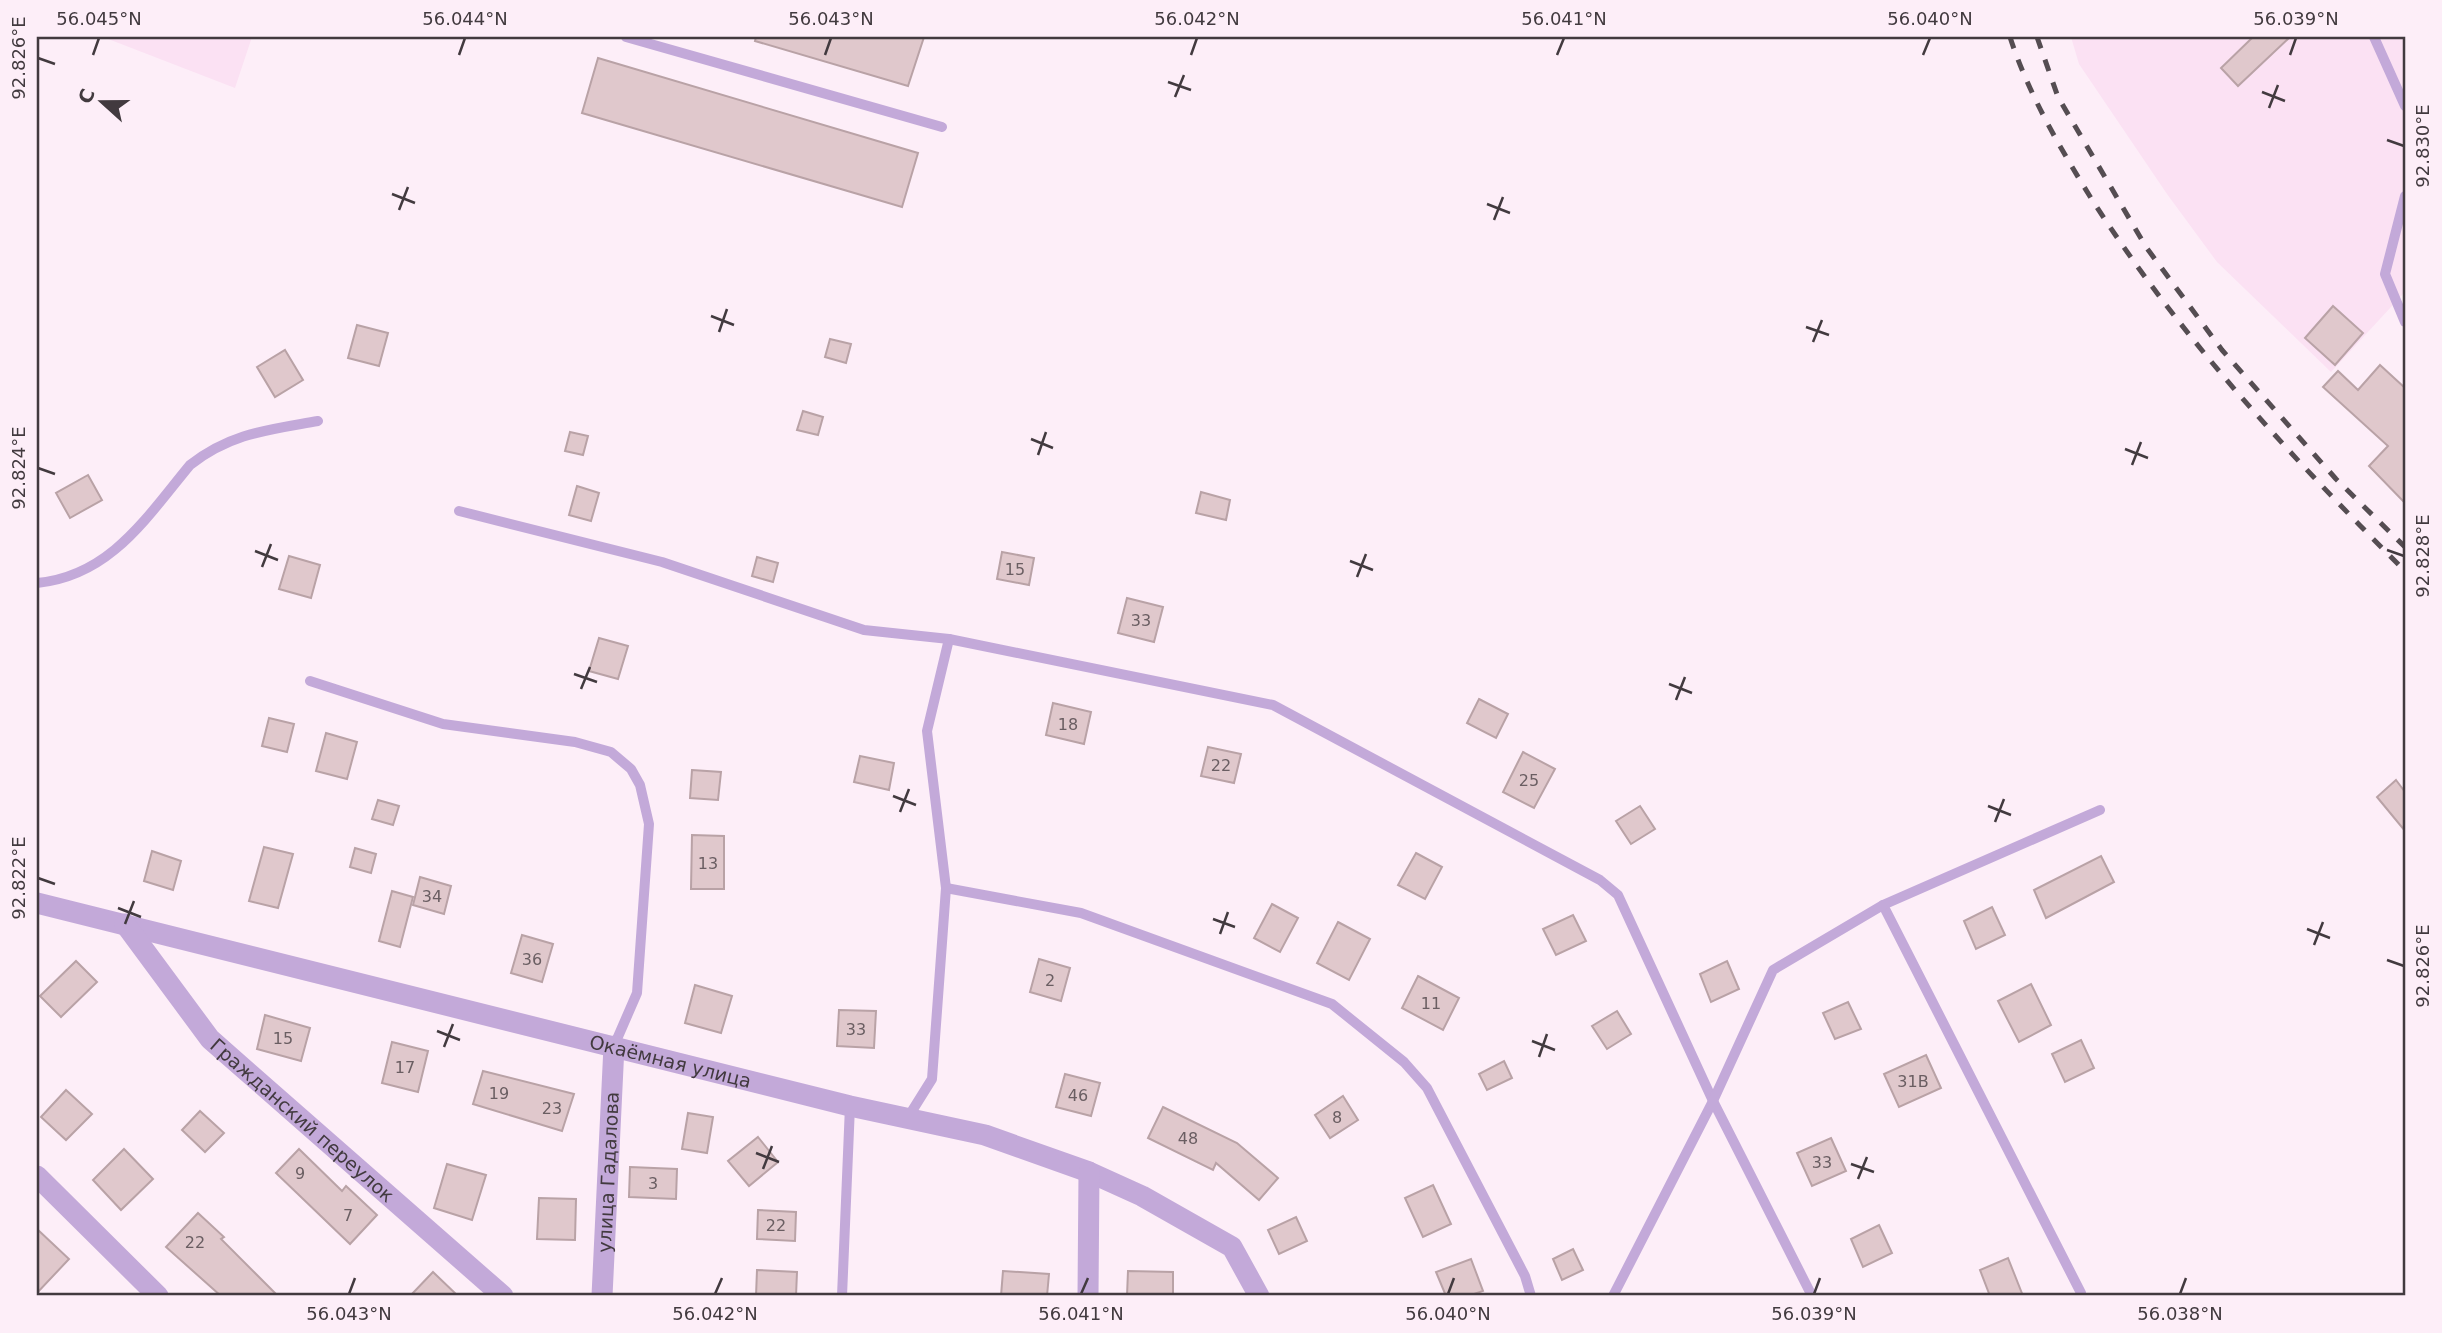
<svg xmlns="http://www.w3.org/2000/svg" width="2442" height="1333" font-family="'DejaVu Sans',sans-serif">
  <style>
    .built { fill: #fbe1f3 }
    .building { fill: #e0c8cc; stroke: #b9a2a6; stroke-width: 2 }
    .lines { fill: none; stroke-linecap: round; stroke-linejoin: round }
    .lane { stroke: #c3a9d9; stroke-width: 10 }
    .street { stroke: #c3a9d9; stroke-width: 21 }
    .rail { stroke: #554d52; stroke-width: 5; stroke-dasharray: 12 12; stroke-linecap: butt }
    .ticks { fill: none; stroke: #423a3f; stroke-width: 2.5 }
    .labels { text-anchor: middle; stroke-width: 6; stroke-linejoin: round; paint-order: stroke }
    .number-label { font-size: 16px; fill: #6a5e62 }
    .street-label { font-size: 19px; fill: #423a3f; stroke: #fdeef8 }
    .neatline { fill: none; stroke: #423a3f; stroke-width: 2.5 }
    .ticks-label { font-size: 18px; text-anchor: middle; fill: #423a3f }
  </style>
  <rect width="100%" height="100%" fill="#fdeef8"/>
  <g class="built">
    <polygon points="103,37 252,37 235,88"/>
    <polygon points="2071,37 2405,37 2405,295 2403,294 2331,372 2217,262 2167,194 2079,64"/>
  </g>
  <g class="building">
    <polygon points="756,37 924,37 908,86 755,41"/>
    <polygon points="2253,37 2290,37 2238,86 2221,68"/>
    <polygon points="598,58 918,153 902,207 582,113"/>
    <polygon points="2333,306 2363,333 2335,365 2305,338"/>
    <polygon points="357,325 388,333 379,366 348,358"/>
    <polygon points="830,339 851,344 846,363 825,357"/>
    <polygon points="285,350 303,380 275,397 257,367"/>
    <polygon points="2380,365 2405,388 2405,503 2369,466 2388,446 2323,387 2338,371 2358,390"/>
    <polygon points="803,411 823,417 818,435 797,430"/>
    <polygon points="570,432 588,436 583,455 565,451"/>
    <polygon points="88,475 102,500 70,518 56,493"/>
    <polygon points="577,486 599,493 591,521 569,515"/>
    <polygon points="1201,492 1230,500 1226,520 1196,513"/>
    <polygon points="1002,552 1034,558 1029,585 997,579"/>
    <polygon points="289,556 320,565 311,598 279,589"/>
    <polygon points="757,557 778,563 773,582 752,576"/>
    <polygon points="1127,598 1163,607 1154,642 1118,633"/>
    <polygon points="599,638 628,646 618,679 589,671"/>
    <polygon points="1479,699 1508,714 1496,738 1467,723"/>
    <polygon points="1053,703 1091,712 1084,744 1046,735"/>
    <polygon points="269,718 294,724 287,752 262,746"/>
    <polygon points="326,733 357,742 347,779 316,771"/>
    <polygon points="1208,747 1241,754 1234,783 1201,776"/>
    <polygon points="1523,752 1555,769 1534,808 1503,792"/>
    <polygon points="860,756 894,763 889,790 854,782"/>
    <polygon points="692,770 721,772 718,800 690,798"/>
    <polygon points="2396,780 2405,792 2405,831 2377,797"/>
    <polygon points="378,800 399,806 393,825 372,819"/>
    <polygon points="1640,806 1655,829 1631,844 1616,821"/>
    <polygon points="692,835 724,836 724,889 691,889"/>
    <polygon points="264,847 293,854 278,908 249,901"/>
    <polygon points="355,848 376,854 371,873 350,867"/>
    <polygon points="152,851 181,861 173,890 144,881"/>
    <polygon points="1416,853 1442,867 1425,899 1398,885"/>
    <polygon points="2101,856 2114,882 2046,918 2034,890"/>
    <polygon points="420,877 451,886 444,914 413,905"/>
    <polygon points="392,891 413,897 400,947 379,941"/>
    <polygon points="1272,904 1298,918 1280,952 1254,938"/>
    <polygon points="1992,907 2005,935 1976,949 1964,921"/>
    <polygon points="1573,915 1586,941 1556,955 1543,929"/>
    <polygon points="1338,922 1370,939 1349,980 1317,963"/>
    <polygon points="522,935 553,944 542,982 511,973"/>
    <polygon points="1039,959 1070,968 1061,1001 1030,992"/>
    <polygon points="76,961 97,982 61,1017 40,996"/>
    <polygon points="1727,961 1739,989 1711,1002 1700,974"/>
    <polygon points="1418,976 1459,998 1443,1030 1402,1008"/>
    <polygon points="2031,984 2051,1025 2019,1042 1998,1001"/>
    <polygon points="695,985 732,996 721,1033 685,1023"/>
    <polygon points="1848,1002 1861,1029 1835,1039 1823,1013"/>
    <polygon points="839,1010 876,1011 874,1048 837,1046"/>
    <polygon points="1617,1011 1631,1034 1607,1049 1592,1026"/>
    <polygon points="265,1015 310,1028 301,1061 257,1049"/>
    <polygon points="2081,1040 2094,1068 2065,1082 2052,1054"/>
    <polygon points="392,1042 428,1051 418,1092 382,1083"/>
    <polygon points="1926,1055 1941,1088 1899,1107 1884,1074"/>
    <polygon points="1504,1061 1512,1078 1487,1090 1479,1074"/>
    <polygon points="483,1071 574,1094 562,1131 473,1104"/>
    <polygon points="1065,1074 1100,1083 1091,1116 1056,1107"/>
    <polygon points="66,1090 92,1114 66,1140 41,1117"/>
    <polygon points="1343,1096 1358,1120 1330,1138 1315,1115"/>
    <polygon points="1163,1107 1237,1143 1278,1178 1259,1200 1216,1163 1213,1170 1148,1138"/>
    <polygon points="200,1111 224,1133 205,1152 182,1130"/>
    <polygon points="688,1113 713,1117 707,1153 682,1149"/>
    <polygon points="758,1137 778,1162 749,1186 728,1161"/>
    <polygon points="1831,1138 1846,1171 1812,1186 1797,1153"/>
    <polygon points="124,1149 153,1179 121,1210 93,1180"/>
    <polygon points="299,1149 342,1191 346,1186 377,1215 350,1244 276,1173"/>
    <polygon points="447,1164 486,1175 472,1220 434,1208"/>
    <polygon points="630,1167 677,1169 676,1199 629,1197"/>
    <polygon points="1433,1185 1451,1224 1423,1237 1405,1198"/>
    <polygon points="539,1198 576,1199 575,1240 537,1239"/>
    <polygon points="758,1210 796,1212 795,1241 757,1239"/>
    <polygon points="198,1213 224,1237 221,1239 278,1296 221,1296 166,1247"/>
    <polygon points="1296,1217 1307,1241 1279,1254 1268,1230"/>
    <polygon points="1879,1225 1892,1253 1863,1267 1851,1239"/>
    <polygon points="37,1229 69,1259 37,1293"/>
    <polygon points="1573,1249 1583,1270 1562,1280 1553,1259"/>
    <polygon points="2008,1258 2023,1296 1990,1296 1980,1270"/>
    <polygon points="1471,1259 1483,1291 1468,1296 1446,1296 1436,1272"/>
    <polygon points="757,1270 797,1272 796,1296 756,1296"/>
    <polygon points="1003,1271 1049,1274 1047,1296 1001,1296"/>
    <polygon points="1128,1271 1173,1272 1173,1296 1127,1296"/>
    <polygon points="433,1272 458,1296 410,1296"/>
  </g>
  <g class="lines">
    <g class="lane">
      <polyline points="626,37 942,127"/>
      <polyline points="2374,37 2405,106"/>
      <polyline points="2405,196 2385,274 2405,322"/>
      <polyline points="459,511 662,562 864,630 949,639"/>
      <path d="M37 583C110 576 146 518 190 465 231 433 268 430 318 421"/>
      <polyline points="310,681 443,724 575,742 611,752 631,769 640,785 649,824 637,993 614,1046"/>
      <polyline points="946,888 1081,913 1332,1004 1404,1062 1427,1088 1525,1276 1531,1296"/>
      <polyline points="1883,905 2081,1293"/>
      <polyline points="907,1119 932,1079 946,888 927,731 949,639 1273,705 1600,880 1618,895 1713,1101 1812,1296"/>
      <polyline points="842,1296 850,1106"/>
      <polyline points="1613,1296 1713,1101 1773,970 1883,905 2100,810"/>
    </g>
    <g class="street">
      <path id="s1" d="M37 903 850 1106 985 1135 1089 1172 1142 1196 1232 1247 1259 1296"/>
      <path id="s2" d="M125 924 210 1039 503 1296"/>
      <polyline points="37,1176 158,1296"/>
      <path id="s3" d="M602 1296 614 1046"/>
      <polyline points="1088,1296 1089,1172"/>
    </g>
    <g class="rail">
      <path d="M2010 37C2028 93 2060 148 2091 198 2179 336 2290 456 2405 571"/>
      <polyline points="2037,37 2058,97 2146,247 2222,350 2336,479 2405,547"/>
    </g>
  </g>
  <path class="ticks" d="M93 55 99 38M459 55 465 38M825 55 831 38M1191 55 1197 38M1557 55 1564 38M1923 55 1930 38M2290 55 2296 38M38 58 55 64M1168 82 1191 90M2262 92 2285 101M1175 97 1184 75M2269 108 2278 85M2387 140 2404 146M392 194 415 203M1487 204 1510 213M399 210 408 187M1494 220 1503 197M711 316 734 325M1806 327 1829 335M719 332 727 309M1813 342 1822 320M1031 439 1053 448M2125 449 2148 458M1038 455 1046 432M2132 465 2141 442M38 468 55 474M2387 550 2404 556M255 551 278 560M1350 561 1373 570M262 567 271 544M1357 577 1366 554M574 674 597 682M1669 684 1692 693M581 689 590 667M1676 700 1685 677M893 796 916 805M1988 806 2011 815M900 812 909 789M1995 822 2004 799M38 878 55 884M118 908 141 917M1213 919 1235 927M125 924 134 901M2307 929 2330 938M1220 934 1228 912M2314 945 2323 922M2387 960 2404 966M437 1031 460 1040M1532 1041 1555 1050M444 1047 453 1024M1539 1057 1547 1034M756 1153 779 1162M1851 1164 1874 1172M763 1169 772 1146M1858 1179 1867 1157M349 1294 355 1278M715 1294 722 1278M1081 1294 1088 1278M1448 1294 1454 1278M1814 1294 1820 1278M2180 1294 2186 1278"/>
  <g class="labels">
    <g class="number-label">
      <text x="1015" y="575">15</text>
      <text x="1141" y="626">33</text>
      <text x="1068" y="730">18</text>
      <text x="1221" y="771">22</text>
      <text x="1529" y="786">25</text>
      <text x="708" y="869">13</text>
      <text x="432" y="902">34</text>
      <text x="532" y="965">36</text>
      <text x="1050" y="986">2</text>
      <text x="1431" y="1009">11</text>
      <text x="856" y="1035">33</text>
      <text x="283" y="1044">15</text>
      <text x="405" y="1073">17</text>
      <text x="1913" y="1087">31В</text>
      <text x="499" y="1099">19</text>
      <text x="1078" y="1101">46</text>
      <text x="552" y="1114">23</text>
      <text x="1337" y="1123">8</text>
      <text x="1188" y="1144">48</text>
      <text x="1822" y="1168">33</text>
      <text x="300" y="1179">9</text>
      <text x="653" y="1189">3</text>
      <text x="348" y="1221">7</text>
      <text x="776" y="1231">22</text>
      <text x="195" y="1248">22</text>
    </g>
    <g class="street-label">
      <text dy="7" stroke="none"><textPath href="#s1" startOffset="653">Окаёмная улица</textPath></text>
      <text dy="7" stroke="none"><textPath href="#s2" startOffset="266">Гражданский переулок</textPath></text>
      <text dy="7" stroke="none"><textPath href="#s3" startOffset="124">улица Гадалова</textPath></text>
    </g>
  </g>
  <rect width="2442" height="1333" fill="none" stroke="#fdeef8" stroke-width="77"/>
  <g transform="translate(102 102) rotate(291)" stroke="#fdeef8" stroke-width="5" paint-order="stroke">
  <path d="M0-5L12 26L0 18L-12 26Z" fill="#423a3f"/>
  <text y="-10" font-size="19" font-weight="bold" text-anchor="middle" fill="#423a3f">С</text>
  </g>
  <rect x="38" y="38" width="2366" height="1256" class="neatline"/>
  <g class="ticks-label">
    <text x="99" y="25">56.045°N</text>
    <text x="465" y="25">56.044°N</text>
    <text x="831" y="25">56.043°N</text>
    <text x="1197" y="25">56.042°N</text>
    <text x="1564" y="25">56.041°N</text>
    <text x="1930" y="25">56.040°N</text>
    <text x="2296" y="25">56.039°N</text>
    <text transform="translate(19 58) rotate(-90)" y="6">92.826°E</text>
    <text transform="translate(2423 146) rotate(-90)" y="6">92.830°E</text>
    <text transform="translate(19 468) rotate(-90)" y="6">92.824°E</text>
    <text transform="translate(2423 556) rotate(-90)" y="6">92.828°E</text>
    <text transform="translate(19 878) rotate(-90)" y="6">92.822°E</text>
    <text transform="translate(2423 966) rotate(-90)" y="6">92.826°E</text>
    <text x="349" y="1320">56.043°N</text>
    <text x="715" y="1320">56.042°N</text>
    <text x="1081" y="1320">56.041°N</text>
    <text x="1448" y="1320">56.040°N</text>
    <text x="1814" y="1320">56.039°N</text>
    <text x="2180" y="1320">56.038°N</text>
  </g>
</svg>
